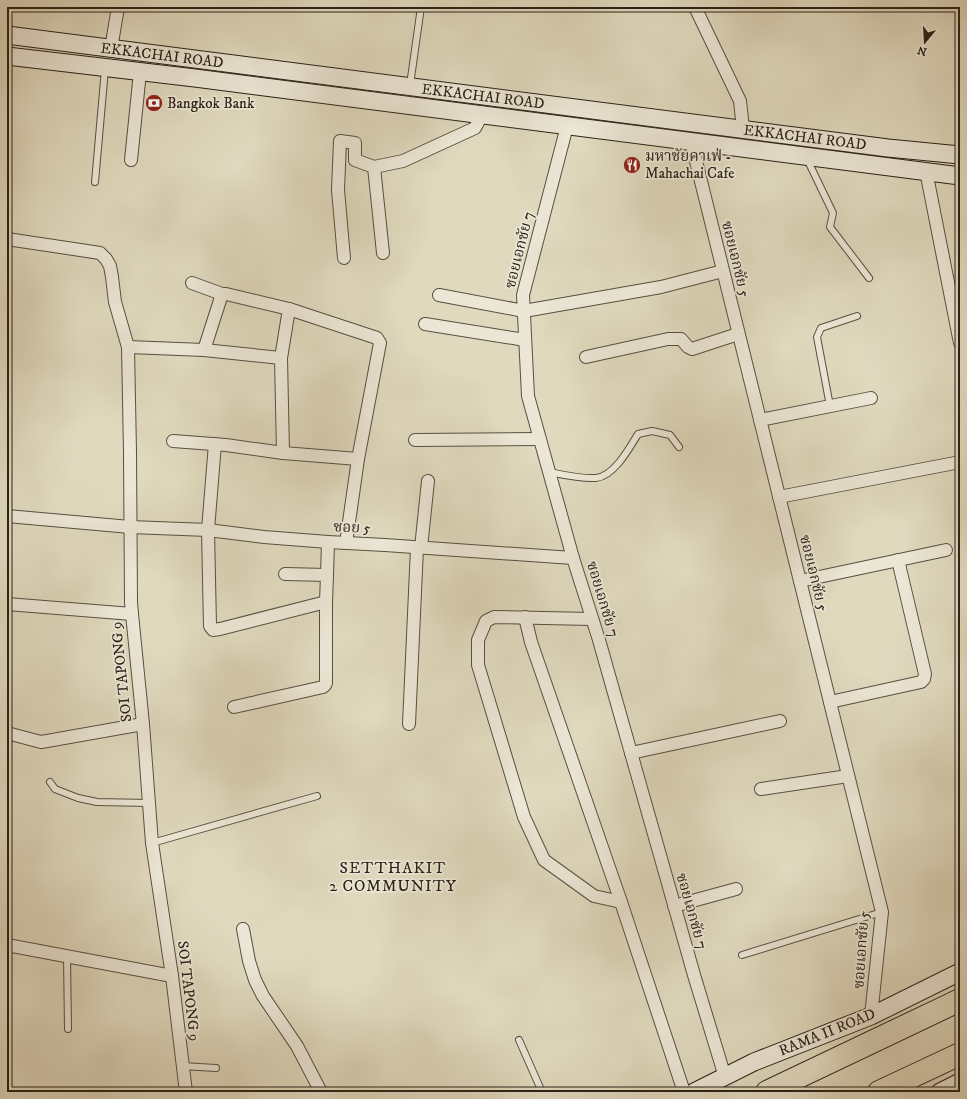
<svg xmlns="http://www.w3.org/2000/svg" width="967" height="1099" font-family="'IM FELL DW Pica','Noto Serif Thai',serif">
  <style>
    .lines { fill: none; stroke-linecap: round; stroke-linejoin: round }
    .lane-casing { stroke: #584f41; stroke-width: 8 }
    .street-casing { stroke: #584f41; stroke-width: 14 }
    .secondary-casing { stroke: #2a2117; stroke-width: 19 }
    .highway-casing { stroke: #2a2117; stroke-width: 24 }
    .lane { stroke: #ebe6d5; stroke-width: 6 }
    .street { stroke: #ebe6d5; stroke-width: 12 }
    .secondary { stroke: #ebe6d5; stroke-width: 17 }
    .highway { stroke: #e0d9be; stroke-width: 22 }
    .labels { text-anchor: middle; stroke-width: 3.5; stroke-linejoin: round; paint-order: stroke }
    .street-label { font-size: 15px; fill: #2a2117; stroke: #ebe6d5 }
    .poi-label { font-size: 15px; fill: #2a2117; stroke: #ebe6d5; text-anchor: start }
    .neighbourhood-label { font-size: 16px; letter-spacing: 1px; fill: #2a2117; stroke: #ebe6d5 }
  </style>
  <rect width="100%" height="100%" fill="#e0d9be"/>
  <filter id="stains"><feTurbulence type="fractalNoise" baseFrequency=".005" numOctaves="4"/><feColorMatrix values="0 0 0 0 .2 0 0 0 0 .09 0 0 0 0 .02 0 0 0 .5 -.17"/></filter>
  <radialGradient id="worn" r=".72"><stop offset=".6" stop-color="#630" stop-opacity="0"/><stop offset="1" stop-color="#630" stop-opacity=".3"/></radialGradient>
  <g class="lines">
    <defs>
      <g id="lane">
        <polyline points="410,85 421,7"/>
        <polyline points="807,159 833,213 830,227 869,278"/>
        <polyline points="95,182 105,69"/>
        <polyline points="830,406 817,337 821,328 857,316"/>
        <path d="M549 472C564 475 581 479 596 478 614 476 629 449 638 434L652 431 670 435 679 447"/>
        <polyline points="50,782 55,789 78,798 97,802 149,803"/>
        <polyline points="152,843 317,796"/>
        <polyline points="742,955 882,912"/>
        <polyline points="67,956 68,1029"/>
        <polyline points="519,1040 542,1092"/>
        <polyline points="182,1066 216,1068"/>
      </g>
      <g id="street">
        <polyline points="695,7 740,101 743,129"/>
        <polyline points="111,49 118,7"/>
        <polyline points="567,126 523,295 528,396 573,558 599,640 694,975 725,1077"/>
        <polyline points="691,141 882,912 871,1016"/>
        <polyline points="131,160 140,72"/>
        <polyline points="374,167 383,253"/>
        <polyline points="926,171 960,343"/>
        <polyline points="7,239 100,253 106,259 110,266 112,277 115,302 128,347 130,452 131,602 132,614 143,724 152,843 172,976 186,1092"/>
        <polyline points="344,258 338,190 340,141 355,143 355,160 374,167 403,161 475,128 482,115"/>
        <polyline points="192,283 222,294"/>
        <polyline points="439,295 524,311 661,287 723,271"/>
        <polyline points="425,324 525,340"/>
        <polyline points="128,347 204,350 281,358"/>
        <polyline points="204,350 222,294 226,294 289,309 377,338 380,343 358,459 346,543"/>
        <polyline points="586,357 668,339 681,339 688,347 692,349 738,334"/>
        <polyline points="760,420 871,398"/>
        <polyline points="415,440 540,439"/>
        <polyline points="173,441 226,445 283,453 358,459"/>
        <polyline points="215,444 208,530 210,626 213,630 220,629 326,602"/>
        <polyline points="283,453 281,358 289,309"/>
        <polyline points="779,497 960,462"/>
        <polyline points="7,516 130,527 208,530 264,537 328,542 385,545 573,558"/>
        <polyline points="421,548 428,481"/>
        <polyline points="327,575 328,542"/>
        <polyline points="800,581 946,550"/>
        <polyline points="7,604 132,614"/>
        <polyline points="525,617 531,642 621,902 684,1092"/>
        <polyline points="592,619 494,617 486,621 478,640 478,665 524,817 544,860 594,896 621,902"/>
        <polyline points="830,702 921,682 924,679 925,674 898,560"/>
        <polyline points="234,707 323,687 325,685 326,683 326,602 327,575 285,574"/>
        <polyline points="409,724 417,548"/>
        <polyline points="7,733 41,742 47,741 143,724"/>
        <polyline points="631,753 780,721"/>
        <polyline points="761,789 848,776"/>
        <polyline points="674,906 736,889"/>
        <polyline points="243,929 249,961 255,980 263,996 297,1046 321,1092"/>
        <polyline points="7,945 172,976"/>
      </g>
      <g id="secondary">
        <polyline points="7,35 888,148 960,155"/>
        <polyline points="7,56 195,78 960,176"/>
        <polyline points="694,1092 754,1062 871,1016 960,972"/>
        <polyline points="940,1092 960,1082"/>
      </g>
      <g id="highway">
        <polyline points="767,1092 960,1000"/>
        <polyline points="879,1092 960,1054"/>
      </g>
    </defs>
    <use href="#lane" class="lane-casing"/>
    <use href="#street" class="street-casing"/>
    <use href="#secondary" class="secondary-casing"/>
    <use href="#highway" class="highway-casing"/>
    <use href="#lane" class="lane"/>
    <use href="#street" class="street"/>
    <use href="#secondary" class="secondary"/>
    <use href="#highway" class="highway"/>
  </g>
  <defs>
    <symbol id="bank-disc" viewBox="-11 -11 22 22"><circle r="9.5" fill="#8f2418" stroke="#ebe6d5"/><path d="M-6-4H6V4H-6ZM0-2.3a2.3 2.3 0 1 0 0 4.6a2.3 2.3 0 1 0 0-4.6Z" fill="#fff"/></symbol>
    <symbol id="restaurant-disc" viewBox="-11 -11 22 22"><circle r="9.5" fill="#8f2418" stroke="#ebe6d5"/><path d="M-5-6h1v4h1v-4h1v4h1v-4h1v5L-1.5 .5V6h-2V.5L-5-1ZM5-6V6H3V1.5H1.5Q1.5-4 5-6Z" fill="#fff"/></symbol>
  </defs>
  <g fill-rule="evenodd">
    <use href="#bank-disc" x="144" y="93" width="20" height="20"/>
    <use href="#restaurant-disc" x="622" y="155" width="20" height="20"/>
  </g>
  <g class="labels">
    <g class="street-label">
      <text transform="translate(162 55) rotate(7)" y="5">EKKACHAI ROAD</text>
      <text transform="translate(483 96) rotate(7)" y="5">EKKACHAI ROAD</text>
      <text transform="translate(805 137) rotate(7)" y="5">EKKACHAI ROAD</text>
      <text transform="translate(519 250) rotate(-76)" y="5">ซอยเอกชัย 7</text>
      <text transform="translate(736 259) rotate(76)" y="5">ซอยเอกชัย 5</text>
      <text transform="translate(352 527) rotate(2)" y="5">ซอย 5</text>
      <text transform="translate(814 573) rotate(76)" y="5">ซอยเอกชัย 5</text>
      <text transform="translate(603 599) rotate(73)" y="5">ซอยเอกชัย 7</text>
      <text transform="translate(121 672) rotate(-96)" y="5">SOI TAPONG 9</text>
      <text transform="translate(692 911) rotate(74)" y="5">ซอยเอกชัย 7</text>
      <text transform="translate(861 950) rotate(-86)" y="5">ซอยเอกชัย 5</text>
      <text transform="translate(189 991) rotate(83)" y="5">SOI TAPONG 9</text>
      <text transform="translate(827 1032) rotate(-22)" y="5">RAMA II ROAD</text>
    </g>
    <g class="poi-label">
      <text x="167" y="108">Bangkok Bank</text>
      <text x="645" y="161">มหาชัยคาเฟ่ -<tspan x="645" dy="17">Mahachai Cafe</tspan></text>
    </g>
    <g class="neighbourhood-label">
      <text x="393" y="873">SETTHAKIT<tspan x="393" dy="18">2 COMMUNITY</tspan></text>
    </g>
  </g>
  <rect width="967" height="1099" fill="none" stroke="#e0d9be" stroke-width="24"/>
  <rect x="8" y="8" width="951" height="1083" fill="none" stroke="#2a2117" stroke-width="2"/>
  <rect x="12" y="12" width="943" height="1075" fill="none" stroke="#2a2117"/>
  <g transform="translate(925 42) rotate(198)" stroke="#ebe6d5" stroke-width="3" paint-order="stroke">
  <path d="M0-3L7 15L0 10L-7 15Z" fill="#2a2117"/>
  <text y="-6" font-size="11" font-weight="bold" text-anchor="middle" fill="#2a2117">N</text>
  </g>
  <rect width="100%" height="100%" filter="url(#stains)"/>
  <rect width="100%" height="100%" fill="url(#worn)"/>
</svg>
